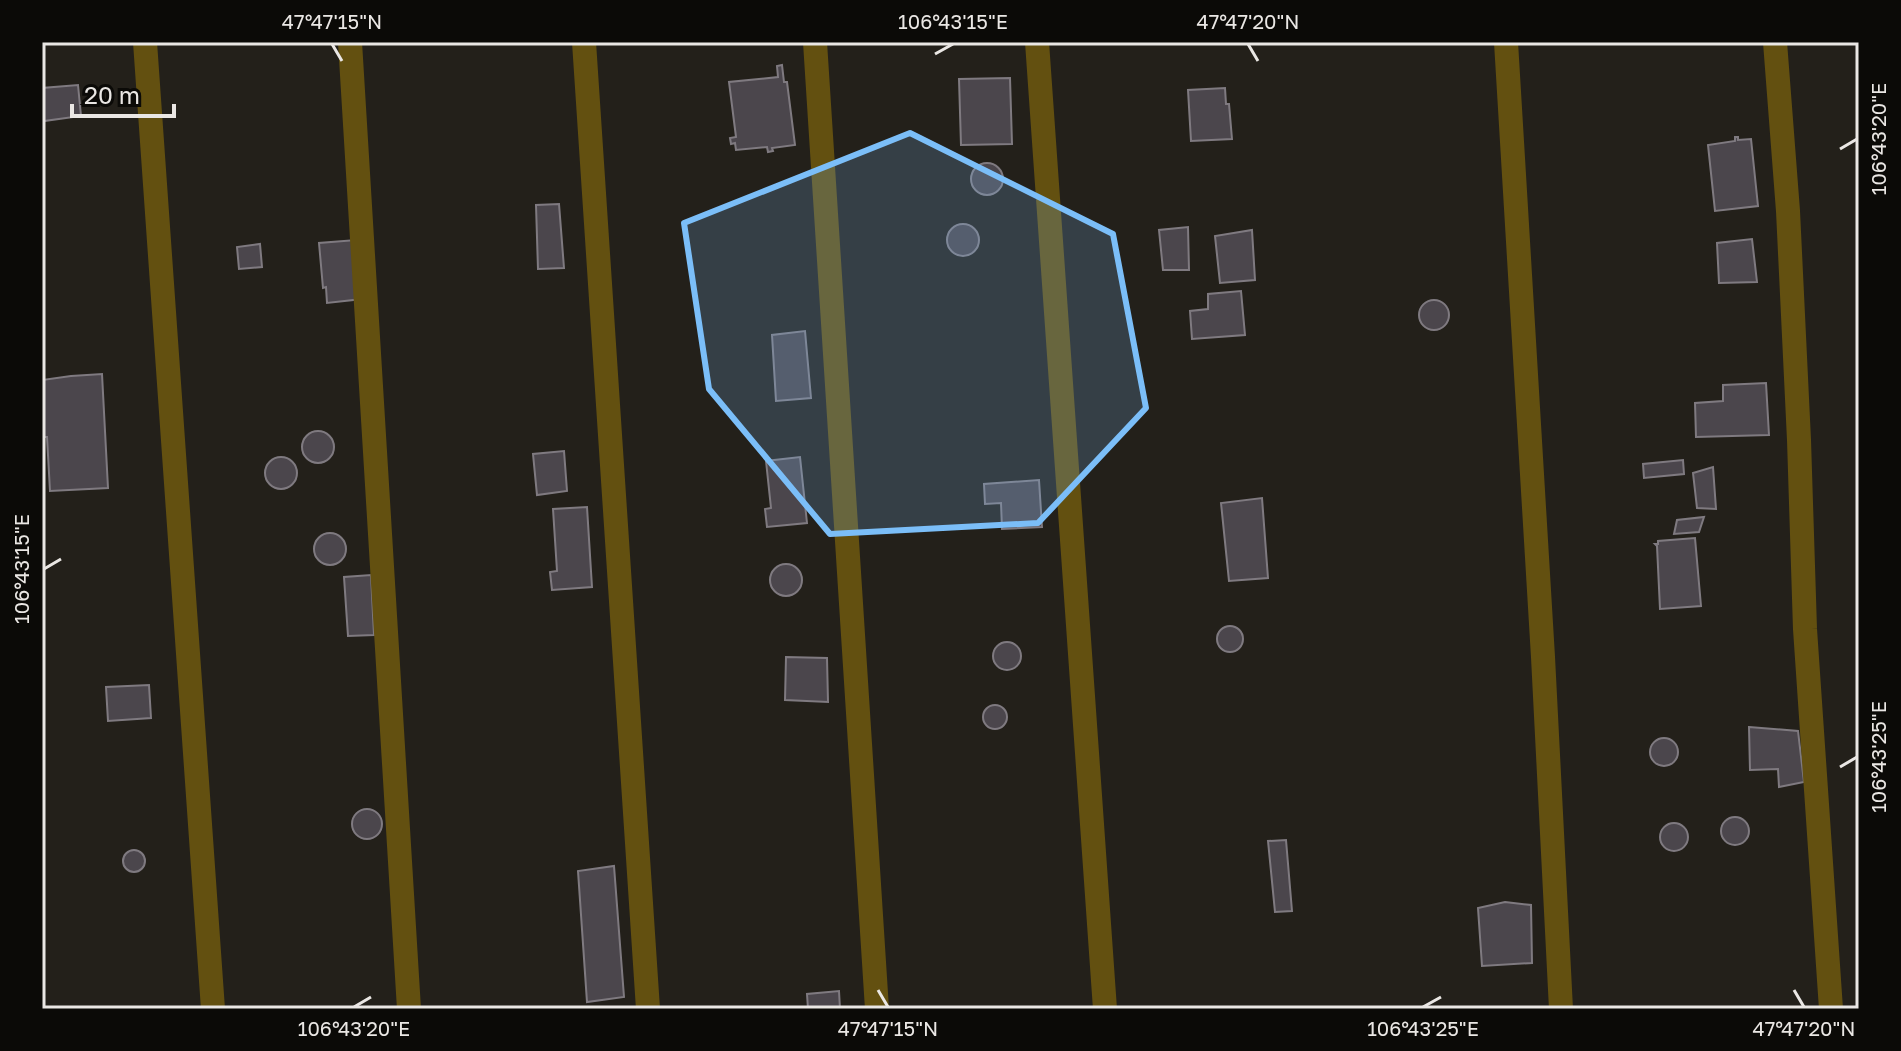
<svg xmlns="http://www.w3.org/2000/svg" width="1901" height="1051" font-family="'Golos Text',sans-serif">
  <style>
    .building { fill: #4b464c; stroke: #7f7a80; stroke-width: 2 }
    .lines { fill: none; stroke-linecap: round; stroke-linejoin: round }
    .street { stroke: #635010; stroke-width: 24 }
    .marked { fill: #7bbef8; fill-opacity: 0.2; stroke: #7bbef8; stroke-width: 6; stroke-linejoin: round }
    .ticks { fill: none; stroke: #eae7e4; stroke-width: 3 }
    .neatline { fill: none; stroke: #eae7e4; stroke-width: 3 }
    .ticks-label { font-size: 20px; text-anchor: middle; fill: #eae7e4 }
  </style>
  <rect width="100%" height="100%" fill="#23201a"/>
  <g class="building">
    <polygon points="782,65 784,82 787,82 795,145 772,148 773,151 768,152 767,147 736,150 735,143 731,144 730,138 736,137 729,82 778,77 777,66"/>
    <polygon points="1010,78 1012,144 961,145 959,79"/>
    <polygon points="78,85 81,116 44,121 42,88"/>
    <polygon points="1225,88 1226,104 1229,104 1232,139 1191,141 1188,90"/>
    <polygon points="1735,137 1738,137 1738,140 1751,139 1758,206 1715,211 1708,145 1735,141"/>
    <circle cx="987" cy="179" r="16"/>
    <polygon points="559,204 564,268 538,269 536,205"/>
    <circle cx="963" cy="240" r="16"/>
    <polygon points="1188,227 1189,270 1163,270 1159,230"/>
    <polygon points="1252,230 1255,280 1220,283 1215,236"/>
    <polygon points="1752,239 1757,282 1719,283 1717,243"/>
    <polygon points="356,240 362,299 327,303 326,287 323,288 319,243"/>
    <polygon points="260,244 262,267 239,269 237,247"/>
    <polygon points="1241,291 1245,335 1192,339 1190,311 1208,309 1208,294"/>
    <circle cx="1434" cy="315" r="15"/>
    <polygon points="805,331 811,398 776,401 772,335"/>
    <polygon points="102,374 108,488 50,491 47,437 42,437 42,380 71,376"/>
    <polygon points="1766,383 1769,435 1696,437 1695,403 1723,401 1723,385"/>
    <circle cx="318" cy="447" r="16"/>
    <polygon points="564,451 567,491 537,495 533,454"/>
    <polygon points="800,457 807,523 767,527 765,509 771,508 766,461"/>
    <circle cx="281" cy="473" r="16"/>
    <polygon points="1683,460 1684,474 1644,478 1643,464"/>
    <polygon points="1713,467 1716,509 1697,508 1693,473"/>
    <polygon points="1039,480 1042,527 1002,529 1001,503 985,504 984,484"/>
    <polygon points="1262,498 1268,578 1229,581 1221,503"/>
    <polygon points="587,507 592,587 552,590 550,572 557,571 553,509"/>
    <polygon points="1704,517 1699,532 1674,534 1677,520"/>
    <circle cx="330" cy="549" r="16"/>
    <polygon points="1695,538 1701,606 1660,609 1657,546 1655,544 1658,544 1658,541"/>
    <circle cx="786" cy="580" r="16"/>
    <polygon points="371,575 374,635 348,636 344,577"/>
    <circle cx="1230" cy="639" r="13"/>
    <circle cx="1007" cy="656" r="14"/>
    <polygon points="786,657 827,658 828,702 785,700"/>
    <polygon points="149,685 151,718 108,721 106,687"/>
    <circle cx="995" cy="717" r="12"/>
    <polygon points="1749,727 1798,731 1804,782 1779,787 1778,769 1750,770"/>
    <circle cx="1664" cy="752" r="14"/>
    <circle cx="367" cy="824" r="15"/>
    <circle cx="1735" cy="831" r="14"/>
    <circle cx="1674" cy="837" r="14"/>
    <polygon points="1286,840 1292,911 1275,912 1268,841"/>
    <circle cx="134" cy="861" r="11"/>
    <polygon points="614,866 624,997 587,1002 578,871"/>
    <polygon points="1505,902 1531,905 1532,963 1482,966 1478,908"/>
    <polygon points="839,991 840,1009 808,1009 807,994"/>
  </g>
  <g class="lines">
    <g class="street">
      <polyline points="145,42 213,1009"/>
      <polyline points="350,42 409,1009"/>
      <polyline points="584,42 648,1009"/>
      <polyline points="815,42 877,1009"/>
      <polyline points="1037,42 1105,1009"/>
      <polyline points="1506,42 1543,657 1561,1009"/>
      <polyline points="1775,42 1788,211 1799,440 1805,629 1831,1009"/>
    </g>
  </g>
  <path class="marked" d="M910 133 1113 234 1146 408 1038 523 830 534 709 389 684 223Z"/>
  <path class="ticks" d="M332 44 342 61M1248 44 1258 61M935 54 953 44M1840 149 1857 139M44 569 61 559M1840 767 1857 757M878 990 888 1007M1794 990 1804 1007M354 1007 371 997M1423 1007 1441 997"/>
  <rect width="1901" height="1051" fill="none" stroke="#0b0a07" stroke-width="88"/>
  <path d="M72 104v12h102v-12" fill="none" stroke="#eae7e4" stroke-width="4"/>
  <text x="84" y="104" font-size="24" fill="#eae7e4" stroke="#0b0a07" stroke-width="6" paint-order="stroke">20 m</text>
  <rect x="44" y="44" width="1813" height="963" class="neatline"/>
  <g class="ticks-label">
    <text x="332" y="29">47°47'15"N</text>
    <text x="953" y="29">106°43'15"E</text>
    <text x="1248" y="29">47°47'20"N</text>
    <text transform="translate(1879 139) rotate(-90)" y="7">106°43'20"E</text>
    <text transform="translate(22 569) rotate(-90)" y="7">106°43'15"E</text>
    <text transform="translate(1879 757) rotate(-90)" y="7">106°43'25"E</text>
    <text x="354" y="1036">106°43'20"E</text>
    <text x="888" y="1036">47°47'15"N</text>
    <text x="1423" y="1036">106°43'25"E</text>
    <text x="1804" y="1036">47°47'20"N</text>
  </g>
</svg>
